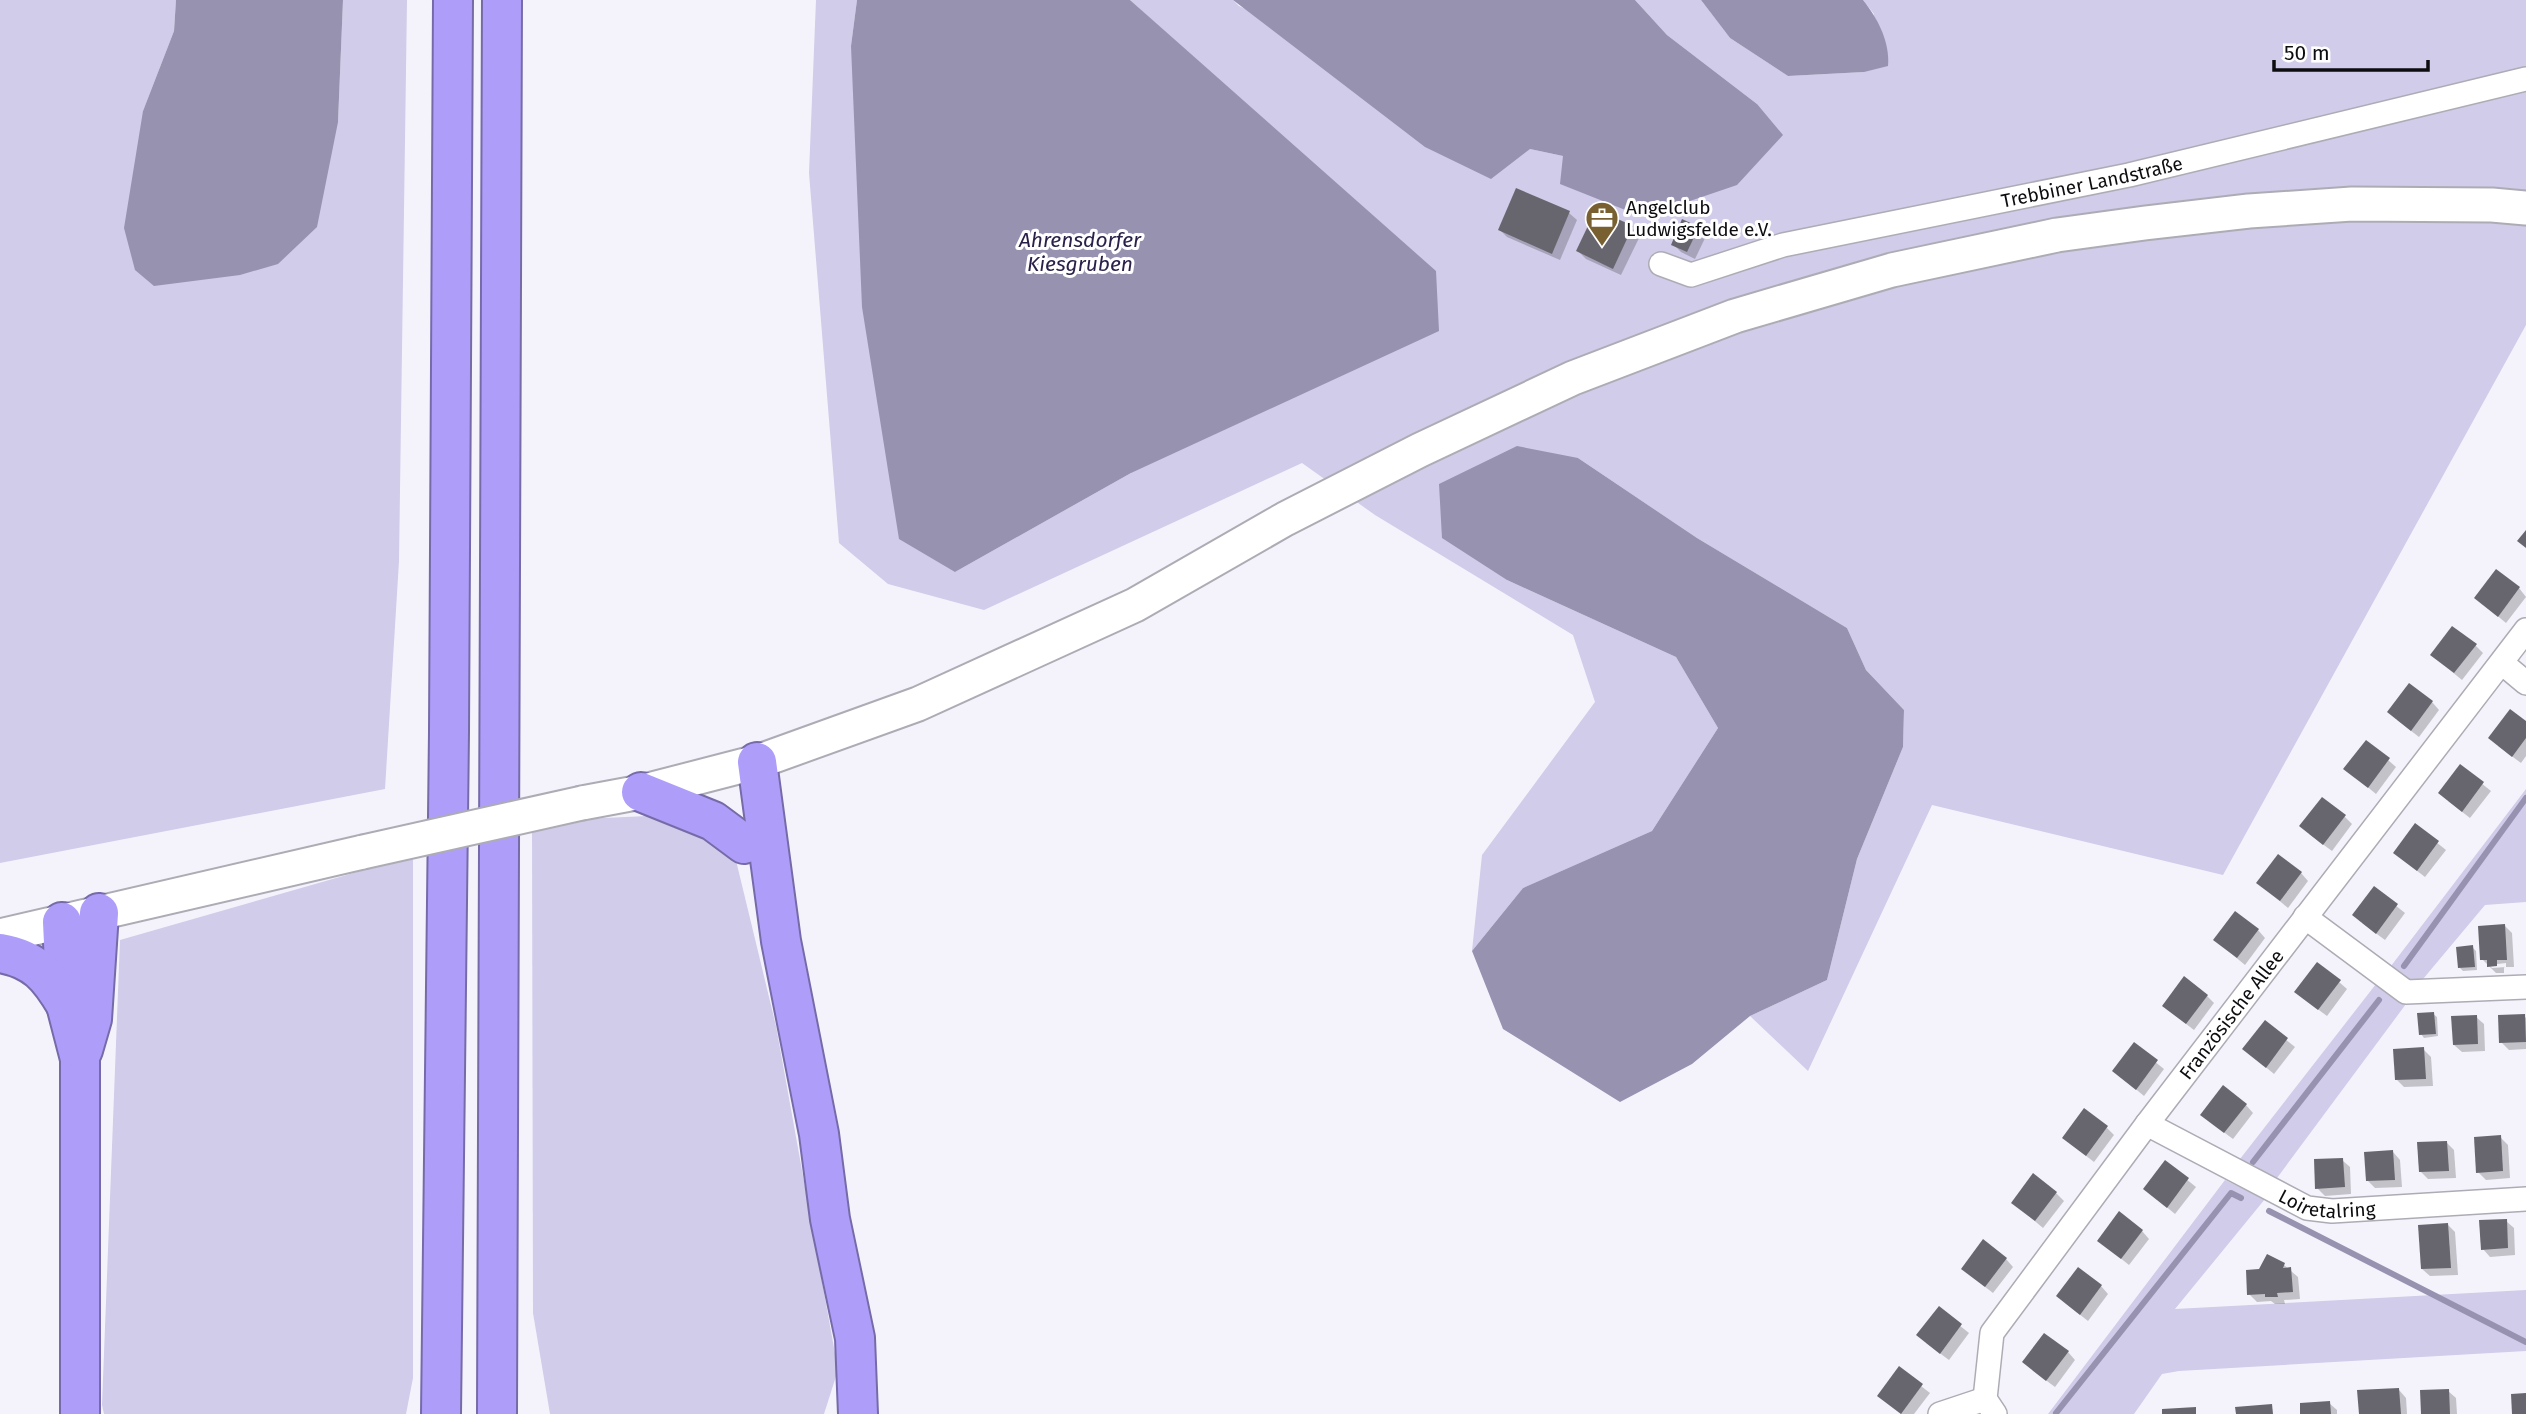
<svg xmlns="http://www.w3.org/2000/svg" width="2526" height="1414" font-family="'Fira Sans',sans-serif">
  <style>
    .green { fill: #d0cce9 }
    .water { fill: #9692b0 }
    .shadow { fill: #0003; fill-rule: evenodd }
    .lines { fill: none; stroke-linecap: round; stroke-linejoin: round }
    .stream { stroke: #9692b0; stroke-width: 6 }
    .building { fill: #67666e }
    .minor-casing { stroke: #adacb5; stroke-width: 26 }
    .secondary-casing { stroke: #adacb5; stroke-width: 37 }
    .motorway-casing { stroke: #766ba8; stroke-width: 42 }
    .minor { stroke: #fff; stroke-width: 23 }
    .secondary { stroke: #fff; stroke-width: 33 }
    .motorway { stroke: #af9dfa; stroke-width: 38 }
    .secondary-bridge-casing { stroke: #adacb5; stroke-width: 37; stroke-linecap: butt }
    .secondary-bridge { stroke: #fff; stroke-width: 33 }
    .labels { text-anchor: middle; stroke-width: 6; stroke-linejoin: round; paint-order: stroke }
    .street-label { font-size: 19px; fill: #0d0d10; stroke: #fff }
    .poi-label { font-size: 19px; fill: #0d0d10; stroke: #fff; text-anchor: start }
    .water-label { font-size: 21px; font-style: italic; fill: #2a204a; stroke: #fff }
  </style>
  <rect width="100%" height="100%" fill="#f4f3fc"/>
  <g class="green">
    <polygon points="0,0 176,0 174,31 143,111 338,122 343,0 407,0 399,561 385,789 0,863"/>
    <polygon points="816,0 857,0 851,46 955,572 1131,473 1215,77 1130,0 1233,0 1239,6 1530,149 1563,156 1757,104 1667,35 1635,0 1701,0 1730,38 1788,76 1864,72 1874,14 1863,0 2526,0 2526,325 2223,875 1932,805 1808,1071 1750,1016 1827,980 1857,859 1903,747 1904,710 1866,670 1847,628 1697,538 1578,458 1507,580 1676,657 1718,728 1652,831 1523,888 1472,951 1482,855 1595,702 1573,635 1375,515 1302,463 984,610 888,584 839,543 809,173"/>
    <polygon points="2526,789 2526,902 2485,905 2418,985 2391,966"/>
    <polygon points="669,815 733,848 776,1026 838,1370 824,1414 550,1414 533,1313 532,828 582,819"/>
    <polygon points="413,856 413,1378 406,1414 104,1414 102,1405 120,940"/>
    <polygon points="2376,984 2406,1004 2277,1178 2240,1159"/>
    <polygon points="2225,1180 2265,1199 2175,1309 2526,1290 2526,1351 2179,1371 2162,1374 2134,1414 2048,1414"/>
  </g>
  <g class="water">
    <polygon points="176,0 343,0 338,122 317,227 278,264 240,275 154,286 135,270 124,228 143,111 174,31"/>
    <polygon points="857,0 1130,0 1436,271 1439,331 1131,473 955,572 899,539 862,307 851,46"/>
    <polygon points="1233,0 1635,0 1667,35 1757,104 1783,135 1737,185 1643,217 1560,184 1563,156 1530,149 1491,179 1425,147"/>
    <path d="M1701 0H1863C1878 19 1890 42 1888 66L1864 72 1788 76 1730 38Z"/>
    <polygon points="1517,446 1578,458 1697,538 1847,628 1866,670 1904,710 1903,747 1857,859 1827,980 1750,1016 1692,1064 1620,1102 1503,1029 1472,951 1523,888 1652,831 1718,728 1676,657 1507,580 1442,538 1439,484"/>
  </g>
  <g class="shadow">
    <polygon points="1597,211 1632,228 1640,236 1621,275 1586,259 1578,251"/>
    <polygon points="1569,213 1577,220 1560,260 1507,237 1500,230"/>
    <polygon points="1698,228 1706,236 1695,259 1681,252 1673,244"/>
    <polygon points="2519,588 2526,597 2506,623 2476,598"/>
    <polygon points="2475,645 2483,653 2462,680 2440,662"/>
    <polygon points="2432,702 2439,710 2419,737 2397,720"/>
    <polygon points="2526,723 2526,756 2521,763 2498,746"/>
    <polygon points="2388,760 2396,767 2376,794 2346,769"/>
    <polygon points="2461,767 2491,791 2470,818 2448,801"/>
    <polygon points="2344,816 2352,824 2332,851 2309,834"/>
    <polygon points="2416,826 2446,850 2425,877 2403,860"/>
    <polygon points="2301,873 2308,881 2288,908 2258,883"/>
    <polygon points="2375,889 2405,913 2385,940 2362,923"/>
    <path d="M2505 926 2512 933 2514 967H2504V973H2496L2482 959ZM2506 963V967L2492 968 2489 965Z"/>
    <polygon points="2258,930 2265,938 2245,965 2215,940"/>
    <polygon points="2472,947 2476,951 2477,970 2463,971 2460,968"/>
    <polygon points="2339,982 2347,989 2327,1016 2304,999"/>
    <polygon points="2207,996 2214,1003 2194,1030 2172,1013"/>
    <polygon points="2433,1014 2437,1017 2438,1036 2424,1038 2421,1034"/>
    <polygon points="2524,1016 2526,1018 2526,1049 2509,1050 2501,1042"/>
    <polygon points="2476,1017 2484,1024 2485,1051 2462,1052 2454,1045"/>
    <polygon points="2265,1023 2295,1047 2274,1074 2244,1049"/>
    <polygon points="2134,1045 2164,1069 2144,1096 2114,1071"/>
    <polygon points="2423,1049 2431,1057 2433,1086 2404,1087 2397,1080"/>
    <polygon points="2246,1105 2253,1113 2233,1139 2210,1122"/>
    <polygon points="2107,1128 2114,1135 2094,1162 2072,1145"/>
    <polygon points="2500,1137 2508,1145 2510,1178 2486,1180 2478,1172"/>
    <polygon points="2446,1142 2454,1150 2456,1178 2428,1179 2421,1172"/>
    <polygon points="2393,1152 2400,1160 2402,1187 2375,1188 2367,1180"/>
    <polygon points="2342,1160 2350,1167 2351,1194 2325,1196 2317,1188"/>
    <polygon points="2165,1162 2196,1187 2175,1214 2145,1189"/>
    <polygon points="2056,1193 2064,1201 2043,1228 2013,1203"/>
    <polygon points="2506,1221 2514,1228 2515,1255 2490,1257 2483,1249"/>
    <polygon points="2448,1225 2455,1232 2458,1275 2430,1276 2422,1269"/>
    <polygon points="2142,1231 2149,1239 2129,1265 2099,1241"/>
    <polygon points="2006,1259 2013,1267 1993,1293 1971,1276"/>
    <polygon points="2284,1265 2298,1277 2300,1299 2284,1300 2285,1304 2275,1304 2271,1301 2257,1302 2249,1294"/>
    <polygon points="2101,1286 2108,1294 2088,1321 2065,1303"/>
    <polygon points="1939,1309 1969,1333 1949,1360 1926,1343"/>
    <polygon points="2068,1352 2075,1360 2055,1387 2032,1370"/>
    <polygon points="1899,1369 1930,1393 1914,1414 1901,1414 1887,1403"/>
    <polygon points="2399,1390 2406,1398 2407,1414 2360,1414"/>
    <polygon points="2448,1391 2456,1398 2457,1414 2423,1414"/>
    <polygon points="2329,1403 2337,1410 2337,1414 2302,1414"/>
  </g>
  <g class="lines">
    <g class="stream">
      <polyline points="2404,966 2526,798"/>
      <polyline points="2253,1162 2379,1000"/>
      <polyline points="2269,1211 2526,1342"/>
      <polyline points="2056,1413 2231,1193 2241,1198"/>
    </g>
  </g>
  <g class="building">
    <polygon points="1516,188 1570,211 1552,254 1498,230"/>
    <polygon points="1596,209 1633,226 1613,269 1576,251"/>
    <polygon points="1682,219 1699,227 1687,252 1671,245"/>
    <polygon points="2526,530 2526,548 2517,541"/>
    <polygon points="2496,569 2520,587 2498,617 2474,598"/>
    <polygon points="2452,626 2477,644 2454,673 2430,655"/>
    <polygon points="2409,683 2433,701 2411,731 2387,712"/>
    <polygon points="2510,709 2526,721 2526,738 2512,757 2488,738"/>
    <polygon points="2366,740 2390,758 2368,788 2343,769"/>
    <polygon points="2460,764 2484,782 2462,812 2438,793"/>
    <polygon points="2322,797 2346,815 2323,845 2299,826"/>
    <polygon points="2415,823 2439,841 2417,871 2393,853"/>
    <polygon points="2278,854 2302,872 2280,901 2256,883"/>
    <polygon points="2374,886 2398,904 2376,934 2352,915"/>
    <polygon points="2235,911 2259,929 2237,958 2213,940"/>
    <polygon points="2505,924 2507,960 2497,960 2497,966 2487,967 2487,960 2480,960 2478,926"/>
    <polygon points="2473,945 2475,967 2458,968 2456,947"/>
    <polygon points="2317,962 2341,980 2318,1010 2294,992"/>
    <polygon points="2184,976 2208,995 2186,1024 2162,1006"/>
    <polygon points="2434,1012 2436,1034 2419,1035 2417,1013"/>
    <polygon points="2525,1014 2526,1042 2499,1043 2498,1015"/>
    <polygon points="2477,1015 2478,1044 2453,1045 2451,1016"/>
    <polygon points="2265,1020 2288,1038 2266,1068 2242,1049"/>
    <polygon points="2134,1042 2158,1060 2136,1090 2112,1071"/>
    <polygon points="2424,1047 2426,1079 2395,1080 2393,1049"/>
    <polygon points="2223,1085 2247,1104 2224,1133 2200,1115"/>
    <polygon points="2084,1108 2108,1126 2086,1156 2062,1138"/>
    <polygon points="2501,1135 2503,1171 2476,1173 2474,1137"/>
    <polygon points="2447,1141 2449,1171 2419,1172 2417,1142"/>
    <polygon points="2393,1150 2395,1180 2366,1181 2364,1152"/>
    <polygon points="2343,1158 2345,1187 2315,1189 2314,1159"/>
    <polygon points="2165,1160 2189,1178 2167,1208 2143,1189"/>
    <polygon points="2033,1173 2057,1192 2035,1221 2011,1203"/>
    <polygon points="2119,1211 2143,1230 2121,1259 2097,1241"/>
    <polygon points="2507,1219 2508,1248 2481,1250 2479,1220"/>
    <polygon points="2448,1223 2451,1268 2421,1269 2418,1225"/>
    <polygon points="1983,1239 2007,1258 1985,1287 1961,1269"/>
    <polygon points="2267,1254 2285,1263 2283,1268 2291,1267 2293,1292 2277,1293 2278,1297 2265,1297 2265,1294 2247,1295 2246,1270 2259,1269"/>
    <polygon points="2078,1267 2102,1285 2080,1315 2056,1296"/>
    <polygon points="1939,1306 1962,1324 1940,1354 1916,1335"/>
    <polygon points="2044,1333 2069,1351 2046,1381 2022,1362"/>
    <polygon points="1899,1366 1923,1384 1901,1414 1877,1396"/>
    <polygon points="2399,1388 2401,1414 2359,1414 2357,1390"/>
    <polygon points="2449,1389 2450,1414 2421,1414 2420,1390"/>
    <polygon points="2526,1393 2526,1414 2512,1414 2511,1394"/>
    <polygon points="2330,1401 2331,1414 2300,1414 2300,1403"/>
    <polygon points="2272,1404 2273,1414 2236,1414 2235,1407"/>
    <polygon points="2196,1407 2196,1414 2162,1414 2162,1409"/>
  </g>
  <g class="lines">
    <defs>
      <g id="minor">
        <path id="s1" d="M1661 264 1691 275 1783 245 2129 175 2526 79"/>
        <polyline points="2502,663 2526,683"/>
        <polyline points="2305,917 2406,992 2526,987"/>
        <path id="s2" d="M2147 1124 2307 1208 2332 1211 2526 1199"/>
        <polyline points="1940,1414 1985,1399"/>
        <path id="s3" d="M1995 1414 1985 1399 1992 1333 2147 1124 2526 630"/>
      </g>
      <g id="secondary">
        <polyline points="582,803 641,792 757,762 918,704 1135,605 1285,519 1420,450 1573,378 1735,316 1892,270 2057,235 2145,223 2249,211 2352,204 2492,205 2526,208"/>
        <polyline points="0,936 363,852"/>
      </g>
      <g id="motorway">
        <polyline points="757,762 781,941 819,1134 830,1219 855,1338 858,1414"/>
        <polyline points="641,792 713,821 744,844"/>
        <polyline points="62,922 66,1005 80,1059 80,1414"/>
        <path d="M0 953C35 959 49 976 66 1005"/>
        <polyline points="83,1050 92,1019 99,913"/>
        <polyline points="441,1414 449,732 453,0"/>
        <polyline points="497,1414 502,0"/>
      </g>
    </defs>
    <use href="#minor" class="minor-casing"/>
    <use href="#secondary" class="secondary-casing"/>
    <use href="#motorway" class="motorway-casing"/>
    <use href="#minor" class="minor"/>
    <use href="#secondary" class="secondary"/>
    <use href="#motorway" class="motorway"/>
    <defs>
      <polyline id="secondary-bridge" points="363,852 582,803"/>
    </defs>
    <use href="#secondary-bridge" class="secondary-bridge-casing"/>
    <use href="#secondary-bridge" class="secondary-bridge"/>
  </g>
  <defs>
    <symbol id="office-pin" viewBox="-11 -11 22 30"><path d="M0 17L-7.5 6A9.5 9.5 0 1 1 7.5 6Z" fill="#796031" stroke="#fff"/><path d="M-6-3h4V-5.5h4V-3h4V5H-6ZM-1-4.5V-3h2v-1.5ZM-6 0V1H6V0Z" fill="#fff"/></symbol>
  </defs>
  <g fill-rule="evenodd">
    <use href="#office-pin" x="1583" y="199" width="38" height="52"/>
  </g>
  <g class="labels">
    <g class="street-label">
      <text dy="7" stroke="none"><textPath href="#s1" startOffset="444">Trebbiner Landstraße</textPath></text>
      <text dy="7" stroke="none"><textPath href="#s3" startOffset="483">Französische Allee</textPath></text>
      <text dy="7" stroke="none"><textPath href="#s2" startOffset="200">Loiretalring</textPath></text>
    </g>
    <g class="poi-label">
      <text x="1626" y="214">Angelclub<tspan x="1626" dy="22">Ludwigsfelde e.V.</tspan></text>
    </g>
    <g class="water-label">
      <text x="1080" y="247">Ahrensdorfer<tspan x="1080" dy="24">Kiesgruben</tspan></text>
    </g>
  </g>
  <path d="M2274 60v10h154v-10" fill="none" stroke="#0d0d10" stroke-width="3.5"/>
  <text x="2284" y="60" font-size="21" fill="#0d0d10" stroke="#ffffff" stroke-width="5" paint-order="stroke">50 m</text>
</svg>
